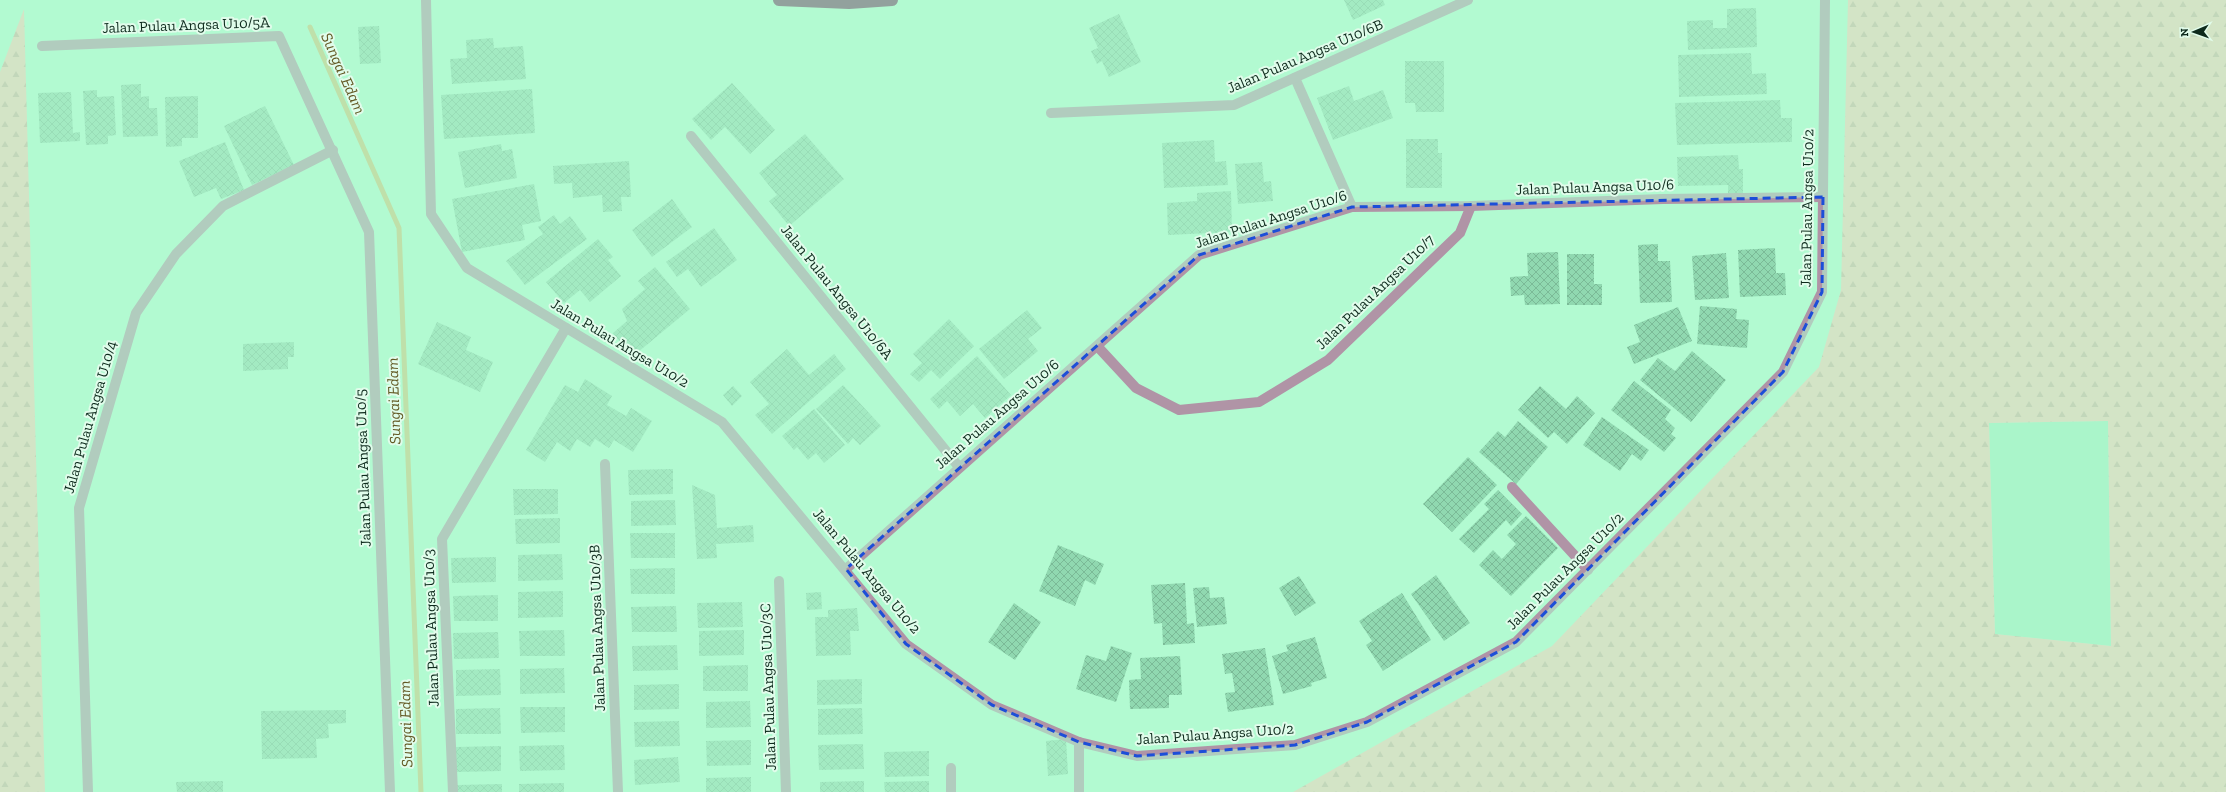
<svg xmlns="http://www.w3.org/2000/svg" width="2226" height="792" font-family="'Zilla Slab',serif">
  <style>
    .built { fill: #9ff0c2 }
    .forest { fill: url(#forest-firs); fill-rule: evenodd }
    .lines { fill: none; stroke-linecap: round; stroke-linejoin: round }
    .stream { stroke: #cec17a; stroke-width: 5 }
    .building { fill: url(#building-cross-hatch) }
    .street { stroke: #b094a6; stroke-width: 10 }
    .highway { stroke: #6c375d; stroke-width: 12 }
    .marked { fill: none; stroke: #1d4ed8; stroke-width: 3; stroke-dasharray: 8 5; stroke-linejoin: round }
    .labels { text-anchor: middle; stroke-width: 4; stroke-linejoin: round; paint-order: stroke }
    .street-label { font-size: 15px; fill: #0d2a1c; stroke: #e1fceb }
    .water-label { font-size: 16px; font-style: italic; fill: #625823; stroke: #e1fceb }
  </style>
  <defs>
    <pattern id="forest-firs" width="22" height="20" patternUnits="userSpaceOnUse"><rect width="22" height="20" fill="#fbc9b9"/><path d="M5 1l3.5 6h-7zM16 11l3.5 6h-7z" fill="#d6ad9e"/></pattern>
    <pattern id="building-cross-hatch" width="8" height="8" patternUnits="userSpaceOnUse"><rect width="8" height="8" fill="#90d8b0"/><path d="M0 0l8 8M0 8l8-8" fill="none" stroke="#7bba97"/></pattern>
  </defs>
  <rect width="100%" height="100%" fill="#b2fad1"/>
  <polygon class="built" points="2108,421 2111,646 1995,634 1989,423"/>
  <g class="forest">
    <path d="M1848 0H2226V792H1293L1552 646 1819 367 1841 290ZM2108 421 2111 646 1995 634 1989 423Z"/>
    <polygon points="24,9 45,792 0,792 0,72"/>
  </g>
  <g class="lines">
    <polyline class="stream" points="310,27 399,228 421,792"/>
  </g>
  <g class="building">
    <polygon points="1344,0 1383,0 1385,5 1353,20"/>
    <polygon points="1756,8 1757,47 1688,50 1687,21 1713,20 1713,28 1727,28 1727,9"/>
    <polygon points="1119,14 1141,62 1109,77 1102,61 1097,64 1091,51 1098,48 1089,28"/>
    <polygon points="379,26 381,63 360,64 358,27"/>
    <polygon points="493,38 494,48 523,46 526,79 452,84 450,59 467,58 466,40"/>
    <polygon points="1751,53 1752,74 1766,73 1767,94 1679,97 1678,55"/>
    <polygon points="1405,61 1444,61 1444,112 1416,112 1415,103 1405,103"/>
    <polygon points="732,83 775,130 750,154 725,127 711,140 692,119"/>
    <polygon points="141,84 141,97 149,96 149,108 157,108 158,136 123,137 121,85"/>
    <polygon points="1349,86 1354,101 1383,90 1393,118 1333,140 1317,98"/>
    <polygon points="532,89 535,133 444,139 441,95"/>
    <polygon points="97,90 97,97 114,96 116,135 108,136 108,144 86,145 83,91"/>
    <polygon points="71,92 73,133 80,132 80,141 40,143 38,93"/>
    <polygon points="198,96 198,138 182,138 182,146 166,147 165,97"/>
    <polygon points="1780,100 1781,118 1792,118 1792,142 1677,145 1675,103"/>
    <polygon points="265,106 294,165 252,185 224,126"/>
    <polygon points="805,134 844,179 789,226 769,201 777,195 759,173"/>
    <polygon points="1406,139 1438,139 1438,153 1442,153 1442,188 1406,188"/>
    <polygon points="1214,140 1215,162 1226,161 1228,185 1164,188 1162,143"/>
    <polygon points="225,142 244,190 221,199 216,188 194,197 179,161"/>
    <polygon points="501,144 502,151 512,149 517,178 465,188 458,152"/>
    <polygon points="1738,155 1739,169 1743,169 1743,195 1728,195 1728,185 1678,186 1677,157"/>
    <polygon points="629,161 631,197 621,197 622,211 603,212 602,195 573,198 572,183 554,184 553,166"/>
    <polygon points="1262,162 1264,182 1271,181 1273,201 1238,204 1235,164"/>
    <polygon points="534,184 541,221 522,225 525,240 462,252 452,199"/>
    <polygon points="1231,191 1232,232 1168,235 1167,203 1197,201 1197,193"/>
    <polygon points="672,199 692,227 652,257 632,230"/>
    <polygon points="554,215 560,224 570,216 587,239 525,285 506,261 543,234 538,227"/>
    <polygon points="714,228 737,260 701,287 688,269 677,277 666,262"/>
    <polygon points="598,239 613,257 608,260 621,276 590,302 580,290 564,303 546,282"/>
    <polygon points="1658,244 1658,261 1670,261 1672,302 1640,303 1638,245"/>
    <polygon points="1775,248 1776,273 1785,273 1786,295 1740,297 1738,250"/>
    <polygon points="1558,252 1560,304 1525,305 1524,295 1511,296 1510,277 1528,276 1527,253"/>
    <polygon points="1726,253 1729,298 1695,300 1692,256"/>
    <polygon points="1567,254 1594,254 1594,284 1602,284 1602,305 1567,305"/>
    <polygon points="655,267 690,309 632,357 613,333 627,321 622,309 645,289 638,281"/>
    <polygon points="1700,306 1737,309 1736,319 1749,320 1747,348 1697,344"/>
    <polygon points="1678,307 1692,341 1634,364 1627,347 1640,342 1634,325"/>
    <polygon points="1027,310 1042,328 1028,339 1038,351 1004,379 979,349"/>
    <polygon points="949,319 974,346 940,379 931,370 919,382 910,374 922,363 913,354"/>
    <polygon points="437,322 471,337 466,350 493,362 480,392 418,364"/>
    <polygon points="294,342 294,357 288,357 288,369 243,371 243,344"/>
    <polygon points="787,349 809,375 834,354 846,369 772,434 755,415 769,404 750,382"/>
    <polygon points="1692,351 1726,380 1691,422 1640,380 1658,358 1675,371"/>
    <polygon points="977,356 1011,395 985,418 973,404 960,416 947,401 939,409 930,399"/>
    <polygon points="585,379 612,396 607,405 626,416 631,408 652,421 633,452 614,440 609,448 595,439 590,447 577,439 570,451 557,442 545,462 526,450 565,385 578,392"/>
    <polygon points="1634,381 1671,410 1665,419 1675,428 1671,434 1676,438 1664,452 1611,410"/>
    <polygon points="843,385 881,426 860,445 853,438 848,444 816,409"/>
    <polygon points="733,386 742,396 732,406 723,395"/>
    <polygon points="1540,386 1566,409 1577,396 1595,413 1567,444 1554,432 1548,438 1518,410"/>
    <polygon points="814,409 845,445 824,463 816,453 808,460 797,447 794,450 782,436"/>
    <polygon points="1602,417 1649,450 1641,461 1632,454 1620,471 1583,445"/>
    <polygon points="1518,421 1548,447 1516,484 1479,452 1498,431 1505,437"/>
    <polygon points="1468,457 1497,485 1452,532 1423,504"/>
    <polygon points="673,469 673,494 629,495 628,470"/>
    <polygon points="692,485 715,495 717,528 753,525 754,542 716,544 717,558 697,559"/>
    <polygon points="513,489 558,489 558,514 514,515"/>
    <polygon points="1498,490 1522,514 1511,526 1506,520 1474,553 1459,539 1489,509 1484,504"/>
    <polygon points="675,500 676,525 631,526 631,501"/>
    <polygon points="1526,516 1558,548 1511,596 1479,565 1493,550 1502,559 1516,544 1507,535"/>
    <polygon points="560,518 560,543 516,544 515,519"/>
    <polygon points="630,533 675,533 675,558 631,558"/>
    <polygon points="1058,545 1104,564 1095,585 1085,580 1075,606 1039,591"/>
    <polygon points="562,554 563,580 518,581 518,555"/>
    <polygon points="496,557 496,582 452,583 451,558"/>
    <polygon points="675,568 675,594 631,594 630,569"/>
    <polygon points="1436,575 1470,623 1444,641 1411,594"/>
    <polygon points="1299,576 1316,603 1295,616 1279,588"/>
    <polygon points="1185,583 1187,624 1194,623 1195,643 1163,645 1162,623 1154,624 1151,585"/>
    <polygon points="1209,587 1210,598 1224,597 1227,624 1197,627 1193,588"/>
    <polygon points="563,591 563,617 518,618 518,592"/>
    <polygon points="821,592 822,609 807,610 806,593"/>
    <polygon points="1402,593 1431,640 1383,671 1366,645 1372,641 1359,621"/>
    <polygon points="498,595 498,621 454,621 453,596"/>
    <polygon points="742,602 743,627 698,628 697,603"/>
    <polygon points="1014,603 1041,622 1015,660 988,642"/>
    <polygon points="676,606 677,632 632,632 631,607"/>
    <polygon points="857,608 859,631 850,631 851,655 816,656 815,617 828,617 828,610"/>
    <polygon points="564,630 565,656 520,656 519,631"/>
    <polygon points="744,630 744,655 699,656 699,631"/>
    <polygon points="498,632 499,658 454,659 453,633"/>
    <polygon points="1315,637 1327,678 1311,683 1312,686 1283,694 1272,656 1288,651 1286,645"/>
    <polygon points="677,645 678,670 633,671 632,646"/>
    <polygon points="1111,646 1132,653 1116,702 1076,689 1086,655 1106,661"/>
    <polygon points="1265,648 1274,705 1228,712 1225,693 1235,692 1232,673 1225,674 1222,654"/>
    <polygon points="1180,656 1182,695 1169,695 1169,708 1130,709 1129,680 1141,679 1140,658"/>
    <polygon points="748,665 748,691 703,691 703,666"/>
    <polygon points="564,668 565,693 520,694 520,669"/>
    <polygon points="500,669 501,695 456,696 456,670"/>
    <polygon points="862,679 862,704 817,705 817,680"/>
    <polygon points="679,684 679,709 634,710 634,685"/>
    <polygon points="750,701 751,727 706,728 706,702"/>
    <polygon points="520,707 565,707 565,732 521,733"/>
    <polygon points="500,708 501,734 456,734 456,709"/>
    <polygon points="862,708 863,734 818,735 818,709"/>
    <polygon points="346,710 346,723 328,724 329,738 316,739 317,758 262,759 261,711"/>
    <polygon points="679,721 680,746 635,747 634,722"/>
    <polygon points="1066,739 1068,774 1048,776 1046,741"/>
    <polygon points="751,740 751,765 707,766 706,741"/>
    <polygon points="863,744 864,769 819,770 818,745"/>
    <polygon points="564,745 565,770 520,771 519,746"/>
    <polygon points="501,746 501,771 456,772 456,747"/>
    <polygon points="929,751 929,776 885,777 884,752"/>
    <polygon points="678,757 680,782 635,785 634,760"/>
    <polygon points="751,777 751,792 706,792 706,778"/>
    <polygon points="223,781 223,792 177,792 176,782"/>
    <polygon points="864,781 864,792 820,792 820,782"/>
    <polygon points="929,781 929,792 885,792 884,782"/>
    <polygon points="564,783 564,792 519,792 519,784"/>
    <polygon points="502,784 502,792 457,792 457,785"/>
  </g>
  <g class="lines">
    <g class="street">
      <polyline points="426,0 431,214 467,268 722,422 906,644 992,705 1079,742 1137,756 1295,745 1367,722 1516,642 1783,372 1822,292 1825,0"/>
      <polyline points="42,46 279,36 369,232 390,792"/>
      <polyline points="1295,78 1352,207"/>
      <polyline points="1051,113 1234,105 1468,0"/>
      <polyline points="691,136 959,467"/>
      <polyline points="1098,347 1136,388 1179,410 1259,402 1328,360 1460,233 1471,206"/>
      <polyline points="605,464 618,792"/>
      <polyline points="1512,487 1588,570"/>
      <polyline points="846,569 1199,255 1352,207 1471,206 1663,199 1823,197"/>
      <polyline points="779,581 786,792"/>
      <polyline points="1079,742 1079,792"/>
      <polyline points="951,768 951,792"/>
      <polyline points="88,792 79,508 136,313 176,254 223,206 333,150"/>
      <polyline points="453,792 442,539 566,328"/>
    </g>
    <polyline class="highway" points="779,0 849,3 892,0"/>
  </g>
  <path d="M0 0H2226V792H0ZM1823 197 1822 292 1783 372 1516 642 1367 722 1295 745 1137 756 1079 742 992 705 906 644 846 569 1199 255 1352 207Z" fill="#b2fad1" fill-opacity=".55" fill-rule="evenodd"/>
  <path class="marked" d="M1823 197 1822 292 1783 372 1516 642 1367 722 1295 745 1137 756 1079 742 992 705 906 644 846 569 1199 255 1352 207Z"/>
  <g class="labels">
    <g class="street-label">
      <text transform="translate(186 25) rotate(-2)" y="5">Jalan Pulau Angsa U10/5A</text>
      <text transform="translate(1305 56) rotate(-23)" y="5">Jalan Pulau Angsa U10/6B</text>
      <text transform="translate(1595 187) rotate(-2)" y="5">Jalan Pulau Angsa U10/6</text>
      <text transform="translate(1807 208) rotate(-89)" y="5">Jalan Pulau Angsa U10/2</text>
      <text transform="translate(1271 219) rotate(-18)" y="5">Jalan Pulau Angsa U10/6</text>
      <text transform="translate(837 292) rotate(51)" y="5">Jalan Pulau Angsa U10/6A</text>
      <text transform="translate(1375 292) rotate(-44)" y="5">Jalan Pulau Angsa U10/7</text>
      <text transform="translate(620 343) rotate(31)" y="5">Jalan Pulau Angsa U10/2</text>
      <text transform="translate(997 414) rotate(-41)" y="5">Jalan Pulau Angsa U10/6</text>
      <text transform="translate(90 417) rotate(-74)" y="5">Jalan Pulau Angsa U10/4</text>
      <text transform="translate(363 468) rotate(-92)" y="5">Jalan Pulau Angsa U10/5</text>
      <text transform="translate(867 571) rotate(50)" y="5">Jalan Pulau Angsa U10/2</text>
      <text transform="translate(1565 571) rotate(-45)" y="5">Jalan Pulau Angsa U10/2</text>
      <text transform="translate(431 628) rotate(-92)" y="5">Jalan Pulau Angsa U10/3</text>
      <text transform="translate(597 628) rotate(-92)" y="5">Jalan Pulau Angsa U10/3B</text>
      <text transform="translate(768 687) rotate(-92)" y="5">Jalan Pulau Angsa U10/3C</text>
      <text transform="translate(1215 734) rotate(-4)" y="5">Jalan Pulau Angsa U10/2</text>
    </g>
    <g class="water-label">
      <text transform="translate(344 73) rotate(66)" y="6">Sungai Edam</text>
      <text transform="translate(393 401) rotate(-92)" y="6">Sungai Edam</text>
      <text transform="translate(405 724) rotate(-92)" y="6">Sungai Edam</text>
    </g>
  </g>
  <g transform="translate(2194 32) rotate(268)" stroke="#e1fceb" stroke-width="3" paint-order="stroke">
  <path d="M0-3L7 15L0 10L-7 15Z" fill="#0d2a1c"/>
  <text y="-6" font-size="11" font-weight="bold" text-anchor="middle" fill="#0d2a1c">N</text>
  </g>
</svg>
